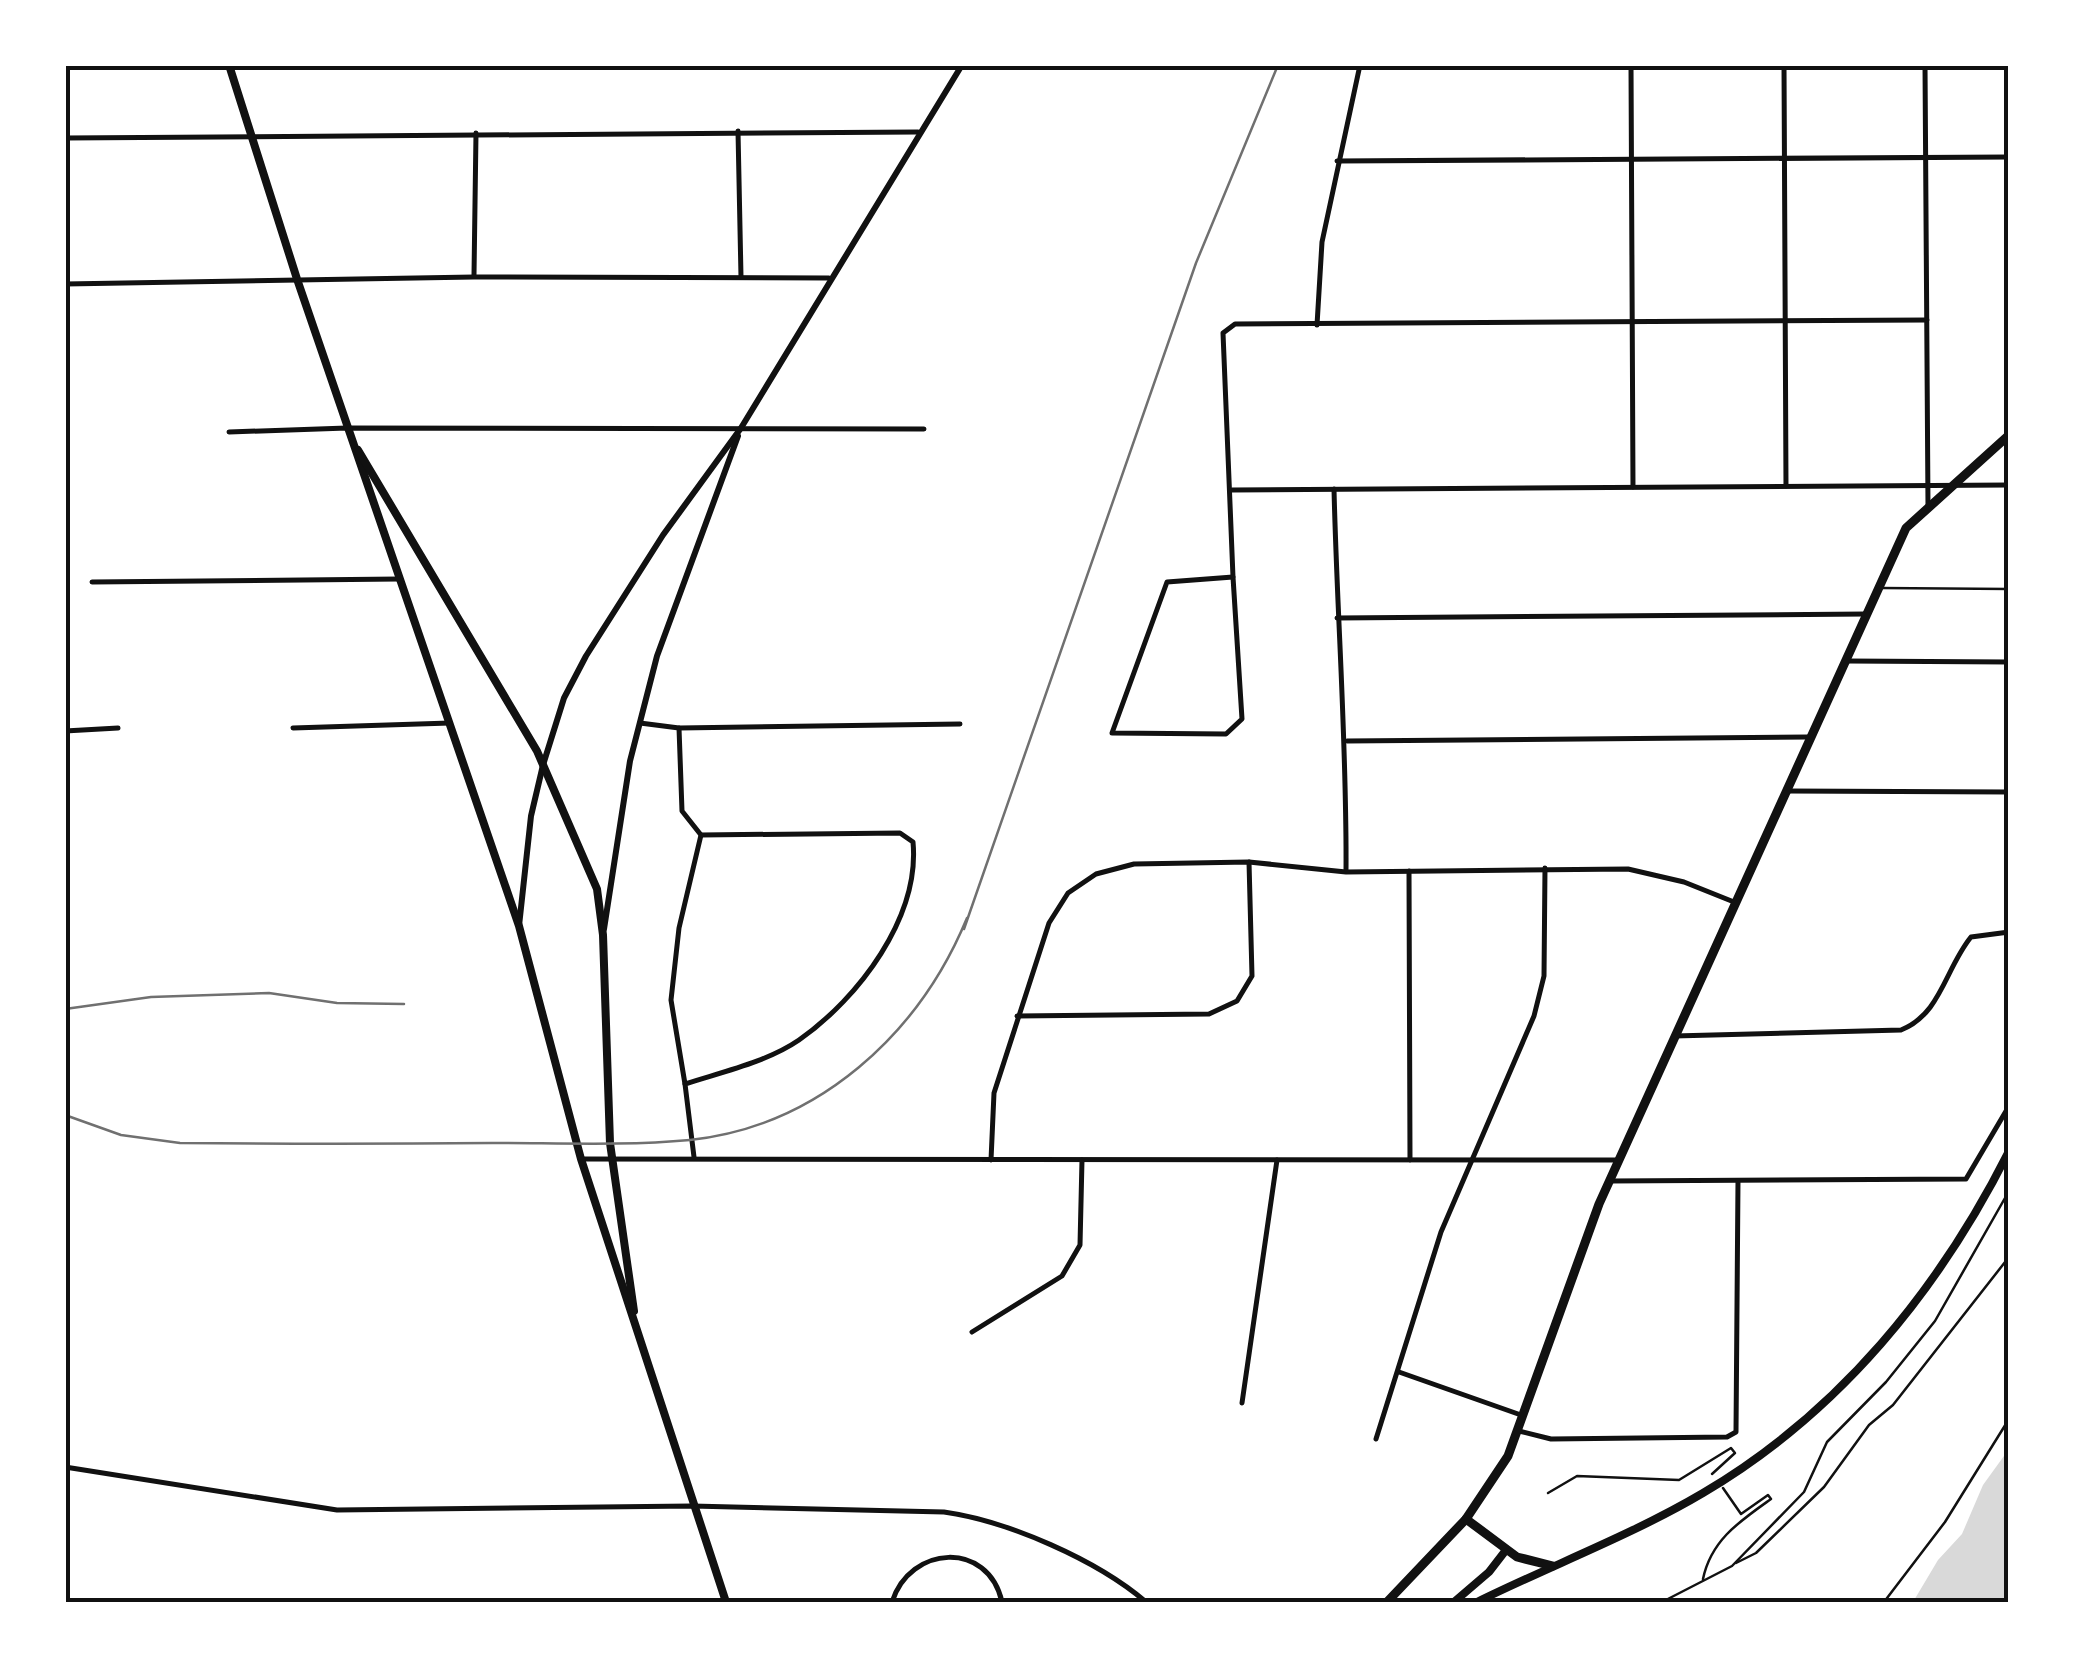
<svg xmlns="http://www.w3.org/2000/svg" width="2074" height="1667" font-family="Karla,sans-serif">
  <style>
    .water { fill: #d9d9d9 }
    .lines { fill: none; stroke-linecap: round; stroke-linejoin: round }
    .path { stroke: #111; stroke-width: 2.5 }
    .service { stroke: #111; stroke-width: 2.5 }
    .minor { stroke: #111; stroke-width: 5 }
    .tertiary { stroke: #111; stroke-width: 6 }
    .secondary { stroke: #111; stroke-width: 8 }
    .primary { stroke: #111; stroke-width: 9 }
    .rail { stroke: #707070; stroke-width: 2.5 }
    .neatline { fill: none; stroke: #111; stroke-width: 4 }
  </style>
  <rect width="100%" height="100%" fill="#fff"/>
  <polygon class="water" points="2009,1449 2009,1602 1913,1602 1938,1560 1962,1534 1983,1485"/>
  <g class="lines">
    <g class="path">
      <polyline points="1548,1493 1577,1476 1679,1480 1731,1448 1735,1453 1712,1474"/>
      <polyline points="1736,1563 1756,1553 1824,1487 1869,1425 1893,1405 2009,1257"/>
      <path d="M1703 1579C1711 1540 1740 1521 1771 1499L1768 1495 1741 1514 1723 1488"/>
      <polyline points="1662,1602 1732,1566 1804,1492 1827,1442 1886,1382 1935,1321 2009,1191"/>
      <polyline points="1884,1602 1945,1522 2009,1419"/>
    </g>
    <polyline class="service" points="1881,588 2009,589"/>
    <g class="minor">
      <polyline points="1631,65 1633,487"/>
      <polyline points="1784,65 1786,486"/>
      <polyline points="1925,65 1928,507"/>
      <polyline points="738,131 741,277"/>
      <polyline points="65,138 918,132"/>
      <polyline points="1337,161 2009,157"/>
      <polyline points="474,275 476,133"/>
      <polyline points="65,284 474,277 829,278"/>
      <polyline points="1317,325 1322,242 1360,65"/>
      <polyline points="229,432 347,428 924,429"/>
      <path d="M1334 489C1337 617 1347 743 1346 871"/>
      <polyline points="1232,490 2009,485"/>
      <polyline points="1233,577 1223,333 1235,324 1927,320"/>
      <polygon points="1233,577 1242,719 1226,734 1112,733 1167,582"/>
      <polyline points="92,582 399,579"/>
      <polyline points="1337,618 1866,614"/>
      <polyline points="1847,661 2009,662"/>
      <polyline points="640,723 679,728 682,811 701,835 679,928 671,1000 685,1084"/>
      <polyline points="293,728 450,723"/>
      <polyline points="679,728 960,724"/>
      <polyline points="65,731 118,728"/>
      <polyline points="1347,741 1808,737"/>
      <polyline points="1787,791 2009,792"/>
      <polyline points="1409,871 1410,1160"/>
      <polyline points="1017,1016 1209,1014 1237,1001 1252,976 1249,862"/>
      <path d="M1674 1036 1901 1030C1941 1014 1945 969 1971 937L2009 932"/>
      <path d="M694 1157 685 1084C722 1072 767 1062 799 1040 859 998 920 917 913 842L900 833 701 835"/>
      <polyline points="582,1159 1619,1160"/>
      <polyline points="991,1160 994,1093 1049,923 1068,893 1096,874 1134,864 1249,862 1346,872 1628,869 1684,882 1734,902"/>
      <polyline points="1610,1181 1966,1179 2009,1106"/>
      <polyline points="972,1332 1062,1276 1080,1245 1082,1160"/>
      <polyline points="1399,1372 1521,1415"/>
      <polyline points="1242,1403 1277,1160"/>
      <polyline points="1519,1431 1551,1439 1727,1437 1736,1432 1738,1181"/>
      <polyline points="1376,1439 1441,1232 1534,1016 1544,976 1545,868"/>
      <path d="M65 1467 337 1510 692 1506 944 1512C1008 1521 1097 1560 1146 1602"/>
      <path d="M892 1602C910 1545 988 1540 1002 1602"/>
    </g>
    <g class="tertiary">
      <polyline points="519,926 531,816 543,765 564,698 586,656 663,535 741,428 962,65"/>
      <polyline points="604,929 630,761 657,656 738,436"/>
    </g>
    <g class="secondary">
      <polyline points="229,65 297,279 519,926 581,1159 726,1602"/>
      <polyline points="358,450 537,751 597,889 603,935 610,1143 634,1311"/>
      <polyline points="1454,1602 1489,1572 1506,1550"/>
      <path d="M1477 1602C1552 1565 1632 1535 1703 1493 1839 1413 1939 1290 2009 1151"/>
    </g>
    <g class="primary">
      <polyline points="1466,1519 1517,1557 1553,1566"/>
      <polyline points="1387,1602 1466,1519 1508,1456 1599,1204 1906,528 2009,435"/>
    </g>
    <g class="rail">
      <polyline points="964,929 1196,263 1278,65"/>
      <polyline points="65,1009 151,997 269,993 337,1003 404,1004"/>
      <path d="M65 1115 121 1135 180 1143C284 1144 388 1144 492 1143 558 1143 625 1146 690 1140 819 1126 919 1034 967 918"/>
    </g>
  </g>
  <rect width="2074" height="1667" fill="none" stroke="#ffffff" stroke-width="135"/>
  <rect x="68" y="68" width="1938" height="1532" class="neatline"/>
</svg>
